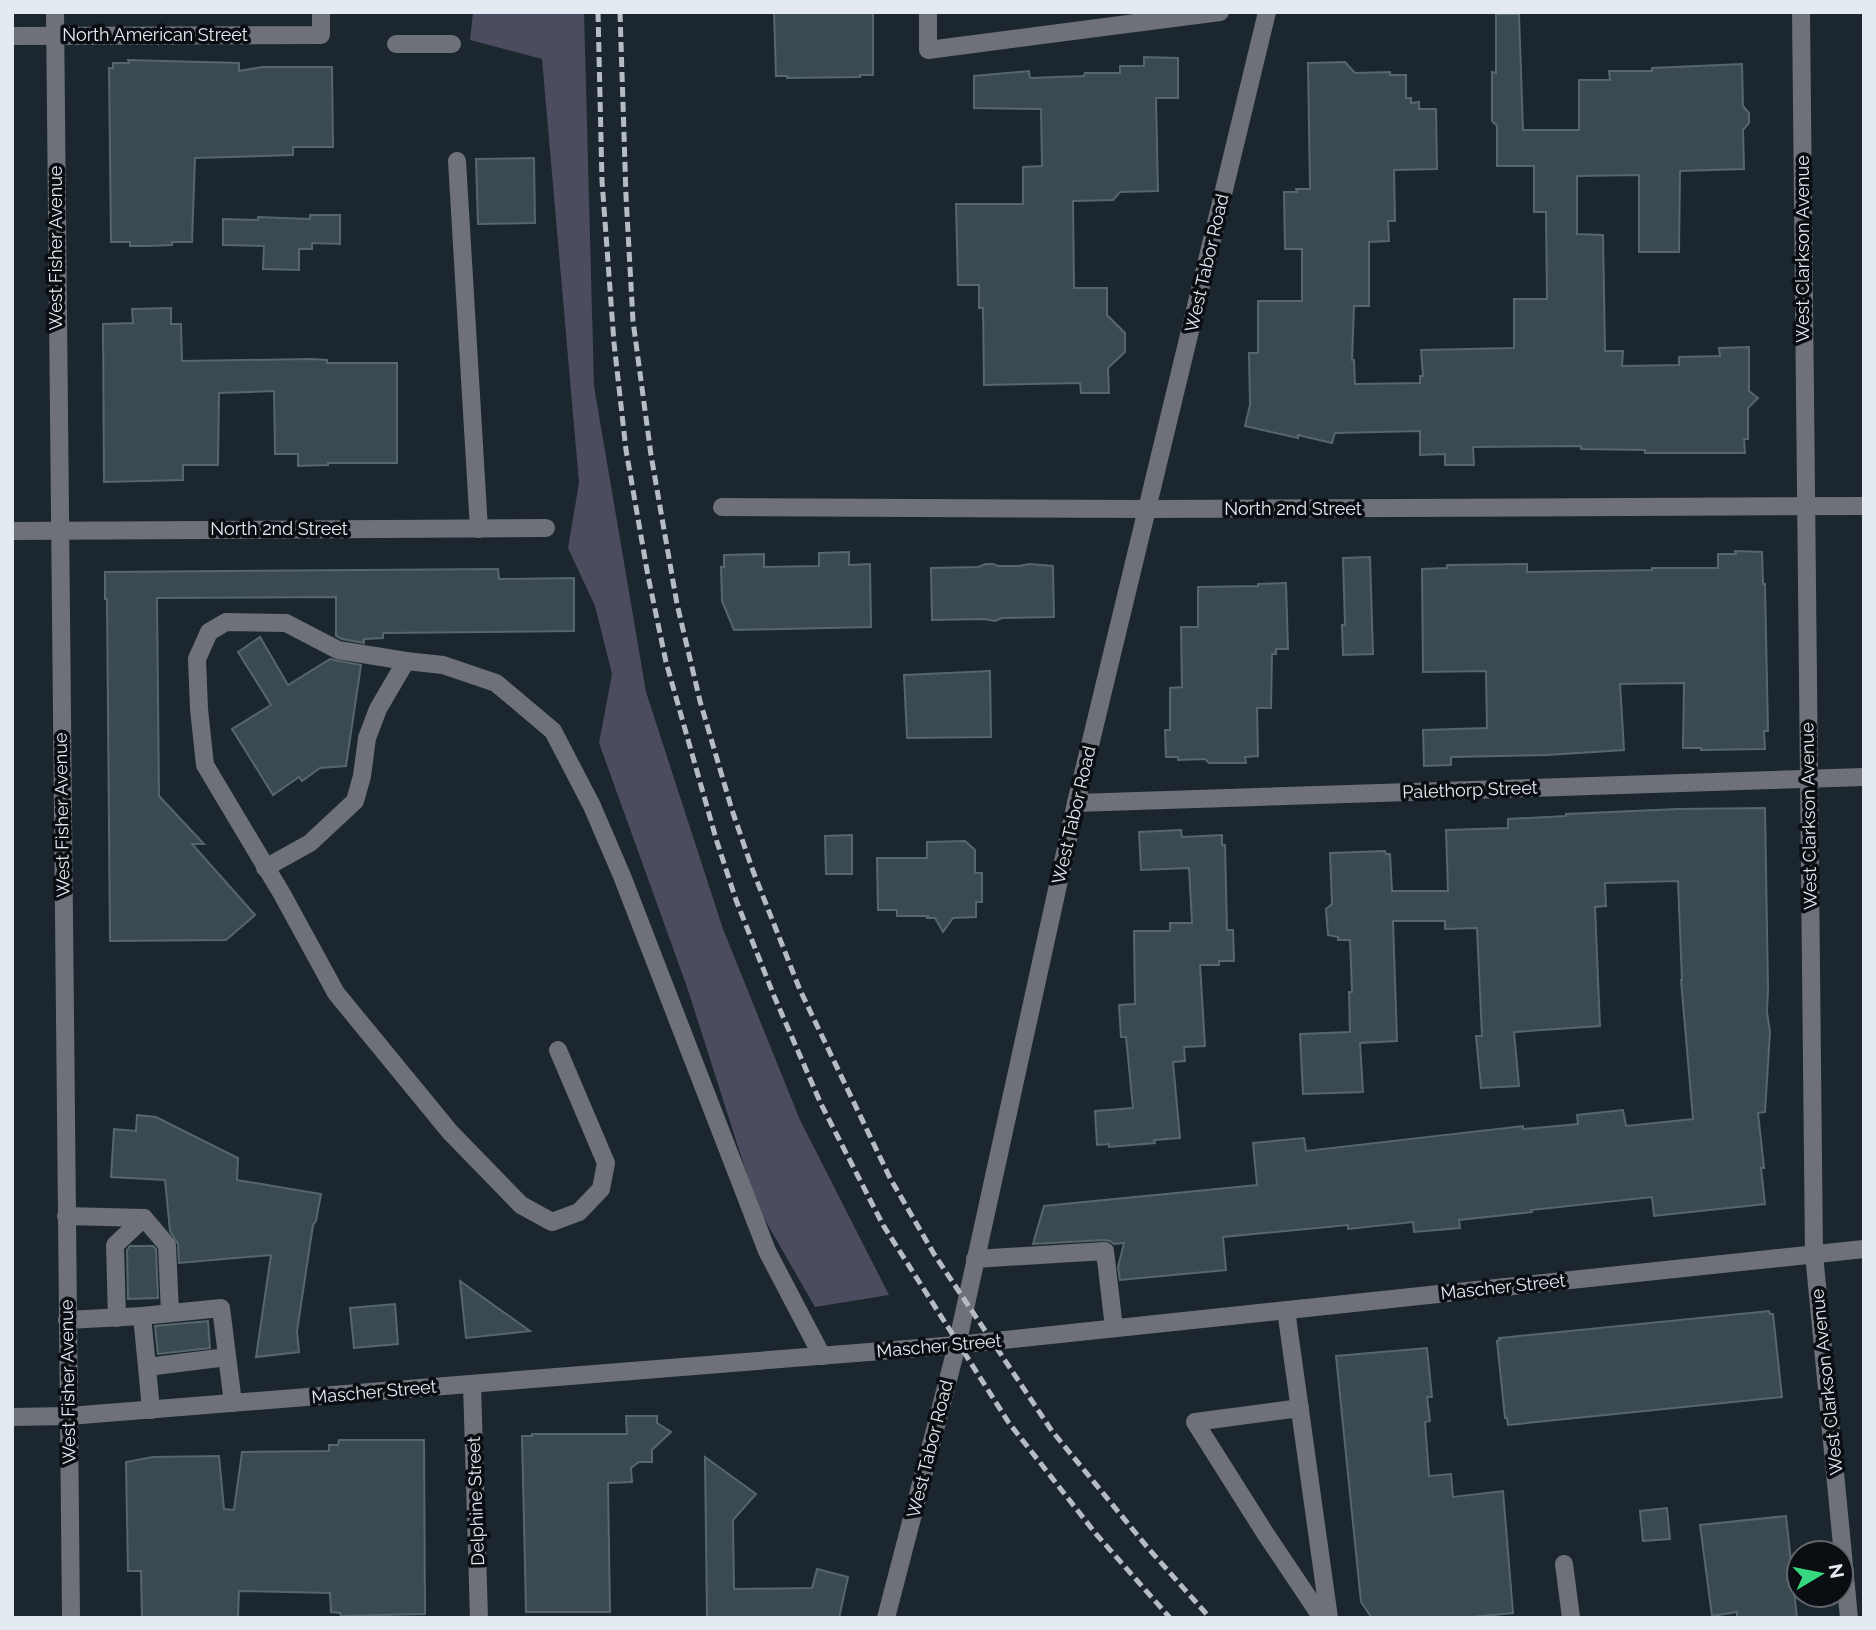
<svg xmlns="http://www.w3.org/2000/svg" width="1876" height="1630" font-family="Raleway,sans-serif">
  <style>
    .green { fill: #4b4c5e }
    .building { fill: #3b4a51; stroke: #56666d; stroke-width: 2 }
    .lines { fill: none; stroke-linecap: round; stroke-linejoin: round }
    .minor { stroke: #6e7177; stroke-width: 18 }
    .rail { stroke: #b5bcc4; stroke-width: 5; stroke-dasharray: 10 5; stroke-linecap: butt }
    .labels { text-anchor: middle; stroke-width: 7; stroke-linejoin: round; paint-order: stroke }
    .street-label { font-size: 18px; fill: #e4eaf1; stroke: #0a0e12 }
  </style>
  <rect width="100%" height="100%" fill="#1c262f"/>
  <polygon class="green" points="473,12 584,12 594,386 646,692 723,929 800,1120 889,1295 815,1307 757,1206 687,987 599,743 612,674 595,606 568,548 579,483 542,59 470,40"/>
  <g class="building">
    <polygon points="774,12 873,12 873,75 860,75 860,77 787,78 787,76 776,76"/>
    <polygon points="1496,14 1519,14 1523,130 1579,130 1579,80 1610,80 1609,71 1652,71 1652,68 1742,64 1743,106 1749,113 1749,123 1743,130 1744,169 1680,171 1679,252 1639,252 1639,175 1577,176 1577,234 1603,235 1605,351 1623,351 1622,366 1679,365 1679,357 1720,356 1719,348 1749,347 1749,391 1758,398 1748,408 1748,439 1744,439 1745,453 1645,453 1645,450 1581,449 1581,446 1473,447 1474,465 1445,465 1445,454 1420,455 1420,431 1335,433 1332,443 1298,435 1298,438 1245,426 1250,405 1249,353 1258,353 1258,301 1302,301 1302,249 1285,249 1284,192 1297,192 1296,189 1310,189 1308,63 1345,62 1355,73 1390,72 1390,75 1406,75 1406,98 1411,98 1411,103 1419,102 1419,109 1436,109 1437,169 1394,170 1395,221 1388,221 1389,241 1369,242 1369,306 1354,306 1352,360 1354,360 1355,384 1420,383 1420,376 1423,376 1421,350 1514,348 1514,299 1547,299 1546,212 1534,212 1534,166 1497,166 1497,126 1492,121 1492,72 1496,73"/>
    <polygon points="1144,57 1178,58 1178,98 1156,98 1158,191 1120,192 1113,200 1073,201 1074,288 1107,288 1107,315 1125,333 1125,352 1108,368 1109,393 1081,393 1080,383 984,385 983,308 979,308 979,285 958,285 956,204 1023,204 1023,167 1042,166 1041,109 974,108 974,76 1029,71 1030,78 1084,76 1085,73 1120,73 1120,66 1144,66"/>
    <polygon points="128,60 239,63 239,71 262,67 332,67 333,147 293,147 293,155 195,158 192,242 172,242 172,245 149,246 130,246 130,242 111,242 109,68 113,68 113,63 129,63"/>
    <polygon points="534,158 535,223 478,224 476,159"/>
    <polygon points="310,215 340,215 340,244 312,243 312,249 299,249 299,270 263,269 264,246 223,245 223,219 258,220 258,217 310,219"/>
    <polygon points="171,308 171,324 181,324 182,361 311,359 327,360 327,363 397,363 397,463 328,463 328,465 298,466 298,454 275,454 274,391 219,393 218,465 183,465 183,480 104,482 103,324 133,323 132,309"/>
    <polygon points="1735,551 1762,552 1763,584 1765,584 1768,731 1764,731 1765,749 1701,750 1701,748 1683,748 1684,683 1620,684 1624,750 1547,755 1451,757 1451,765 1424,766 1423,730 1487,728 1486,671 1423,672 1422,569 1447,568 1447,565 1527,564 1527,572 1652,570 1652,568 1718,568 1718,554 1736,554"/>
    <polygon points="849,552 849,565 870,564 871,627 734,630 722,601 721,567 724,567 724,555 764,554 764,567 819,566 819,553"/>
    <polygon points="1370,557 1373,654 1343,655 1342,625 1345,625 1343,558"/>
    <polygon points="986,564 993,564 998,566 1019,566 1029,564 1053,566 1054,617 1002,618 995,621 984,619 932,620 931,568 978,567"/>
    <polygon points="498,569 499,579 574,578 574,631 383,633 383,638 364,639 364,643 342,639 336,636 336,597 157,598 159,796 204,844 192,844 255,915 226,940 110,941 107,599 105,599 105,572"/>
    <polygon points="1286,583 1288,649 1276,649 1276,654 1272,654 1271,708 1257,708 1258,756 1245,757 1246,763 1209,763 1205,759 1178,760 1178,757 1166,757 1165,730 1170,730 1170,688 1182,687 1181,627 1198,627 1198,587 1258,586 1258,584"/>
    <polygon points="260,637 288,685 330,659 361,665 346,766 320,768 302,781 299,777 273,795 232,729 271,705 238,652"/>
    <polygon points="990,671 991,737 907,738 904,675"/>
    <polygon points="1765,808 1768,988 1767,1012 1770,1032 1765,1112 1758,1113 1764,1168 1761,1168 1765,1204 1654,1216 1652,1197 1531,1210 1532,1212 1459,1220 1460,1228 1414,1232 1413,1222 1348,1229 1348,1225 1223,1237 1226,1270 1120,1280 1118,1267 1124,1243 1114,1244 1110,1241 1104,1240 1033,1244 1044,1206 1257,1185 1253,1143 1304,1138 1306,1151 1523,1126 1523,1129 1578,1124 1577,1115 1623,1110 1626,1126 1693,1119 1681,980 1682,980 1678,881 1605,883 1606,906 1595,907 1600,1026 1514,1032 1519,1086 1481,1088 1476,1036 1482,1036 1477,928 1445,929 1445,921 1393,921 1397,1041 1360,1043 1363,1092 1303,1094 1300,1034 1350,1032 1349,992 1352,992 1350,940 1338,940 1338,937 1328,935 1326,909 1332,904 1330,853 1385,851 1386,854 1390,854 1392,891 1448,891 1446,830 1508,828 1508,819 1566,816 1566,814 1678,809"/>
    <polygon points="1181,830 1182,837 1222,835 1222,845 1225,845 1227,930 1233,930 1234,961 1219,961 1219,965 1200,965 1205,1046 1184,1047 1185,1061 1173,1062 1180,1138 1154,1140 1155,1143 1109,1147 1109,1144 1097,1145 1095,1111 1133,1108 1126,1037 1121,1037 1119,1005 1135,1004 1134,931 1170,931 1170,923 1192,923 1189,868 1141,870 1139,832"/>
    <polygon points="852,835 852,874 826,874 825,836"/>
    <polygon points="965,841 975,850 975,873 982,873 982,902 976,902 976,917 953,918 943,932 935,918 927,918 928,916 897,916 897,910 878,910 877,858 927,858 927,842"/>
    <polygon points="137,1115 156,1117 238,1158 237,1180 321,1194 316,1221 313,1225 297,1331 299,1352 256,1357 271,1255 179,1263 178,1244 170,1231 165,1180 111,1177 114,1129 136,1131"/>
    <polygon points="130,1246 153,1246 156,1249 158,1298 128,1299 127,1250"/>
    <polygon points="460,1281 530,1331 466,1338"/>
    <polygon points="395,1304 398,1344 354,1348 350,1308"/>
    <polygon points="1769,1311 1770,1314 1773,1314 1782,1397 1508,1425 1507,1418 1505,1418 1497,1341 1500,1340 1499,1338"/>
    <polygon points="208,1321 210,1348 158,1354 155,1326"/>
    <polygon points="1427,1348 1432,1397 1427,1397 1430,1421 1425,1422 1429,1476 1451,1474 1453,1497 1503,1491 1513,1613 1462,1618 1372,1618 1361,1602 1336,1356"/>
    <polygon points="626,1416 657,1416 657,1423 671,1432 652,1450 652,1462 639,1462 631,1468 632,1482 608,1483 610,1612 526,1612 522,1436 532,1436 532,1434 627,1434"/>
    <polygon points="339,1440 424,1440 425,1614 341,1616 340,1613 331,1612 330,1593 239,1591 238,1618 142,1618 141,1571 128,1571 126,1462 153,1457 219,1456 224,1509 234,1510 242,1452 329,1451 329,1445 338,1445"/>
    <polygon points="705,1457 756,1494 733,1520 734,1589 812,1588 817,1569 848,1577 839,1618 707,1618"/>
    <polygon points="1667,1508 1670,1539 1643,1541 1640,1511"/>
    <polygon points="1786,1516 1797,1618 1737,1618 1737,1612 1712,1616 1700,1525"/>
  </g>
  <g class="lines">
    <g class="minor">
      <polyline points="55,12 71,1618"/>
      <polyline points="928,12 928,50 1220,12"/>
      <polyline points="1801,12 1814,1254 1849,1618"/>
      <polyline points="12,36 321,35 321,12"/>
      <polyline points="396,44 452,44"/>
      <polyline points="457,161 479,529"/>
      <polyline points="722,507 1148,509 1864,506"/>
      <polyline points="12,531 546,528"/>
      <polyline points="1076,803 1864,777"/>
      <polyline points="265,868 310,843 355,801 362,776 367,738 378,709 406,661"/>
      <polyline points="558,1050 606,1163 601,1189 579,1212 552,1222 521,1205 450,1132 336,993 282,894 205,765 199,709 197,659 209,632 226,622 286,623 338,650 406,661 443,665 496,683 553,731 592,806 622,876 767,1251 822,1356"/>
      <polyline points="66,1216 144,1218 167,1245 170,1313"/>
      <polyline points="975,1259 1105,1251 1114,1328"/>
      <polyline points="1286,1310 1329,1618"/>
      <polyline points="142,1316 147,1367 227,1357"/>
      <polyline points="117,1318 115,1245 144,1218"/>
      <polyline points="67,1320 142,1316 221,1308 233,1403"/>
      <polyline points="147,1367 151,1410"/>
      <polyline points="472,1384 479,1618"/>
      <polyline points="1300,1408 1195,1422 1265,1533 1322,1618"/>
      <polyline points="12,1417 69,1416 957,1345 1864,1249"/>
      <polyline points="1564,1564 1571,1618"/>
      <polyline points="886,1618 957,1345 1076,803 1267,12"/>
    </g>
    <g class="rail">
      <polyline points="598,12 602,181 614,343 626,450 648,576 666,662 717,842 736,900 774,996 821,1104 883,1225 1009,1423 1096,1534 1170,1618"/>
      <polyline points="620,12 626,196 633,321 651,455 677,604 700,701 732,810 753,871 800,990 890,1178 934,1254 1052,1431 1148,1548 1210,1618"/>
    </g>
  </g>
  <g class="labels">
    <g class="street-label">
      <text x="155" y="41">North American Street</text>
      <text transform="translate(56 248) rotate(-90)" y="6">West Fisher Avenue</text>
      <text transform="translate(1803 249) rotate(-90)" y="6">West Clarkson Avenue</text>
      <text transform="translate(1207 263) rotate(-77)" y="6">West Tabor Road</text>
      <text x="1293" y="515">North 2nd Street</text>
      <text x="279" y="535">North 2nd Street</text>
      <text transform="translate(1470 790) rotate(-2)" y="6">Palethorp Street</text>
      <text transform="translate(62 815) rotate(-91)" y="6">West Fisher Avenue</text>
      <text transform="translate(1074 815) rotate(-77)" y="6">West Tabor Road</text>
      <text transform="translate(1809 816) rotate(-91)" y="6">West Clarkson Avenue</text>
      <text transform="translate(1503 1287) rotate(-6)" y="6">Mascher Street</text>
      <text transform="translate(939 1346) rotate(-5)" y="6">Mascher Street</text>
      <text transform="translate(68 1382) rotate(-91)" y="6">West Fisher Avenue</text>
      <text transform="translate(1827 1382) rotate(-96)" y="6">West Clarkson Avenue</text>
      <text transform="translate(374 1392) rotate(-5)" y="6">Mascher Street</text>
      <text transform="translate(930 1449) rotate(-76)" y="6">West Tabor Road</text>
      <text transform="translate(476 1501) rotate(-92)" y="6">Delphine Street</text>
    </g>
  </g>
  <rect width="1876" height="1630" fill="none" stroke="#e4eaf1" stroke-width="28"/>
  <g transform="translate(1820 1574) rotate(80)"><circle r="33" fill="#0a0e12" stroke="#61666b" stroke-width="2"/>
  <path d="M0-5L12 26L0 18L-12 26Z" fill="#38d880"/>
  <text y="-10" font-size="19" font-weight="bold" text-anchor="middle" fill="#e4eaf1">N</text>
  </g>
</svg>
